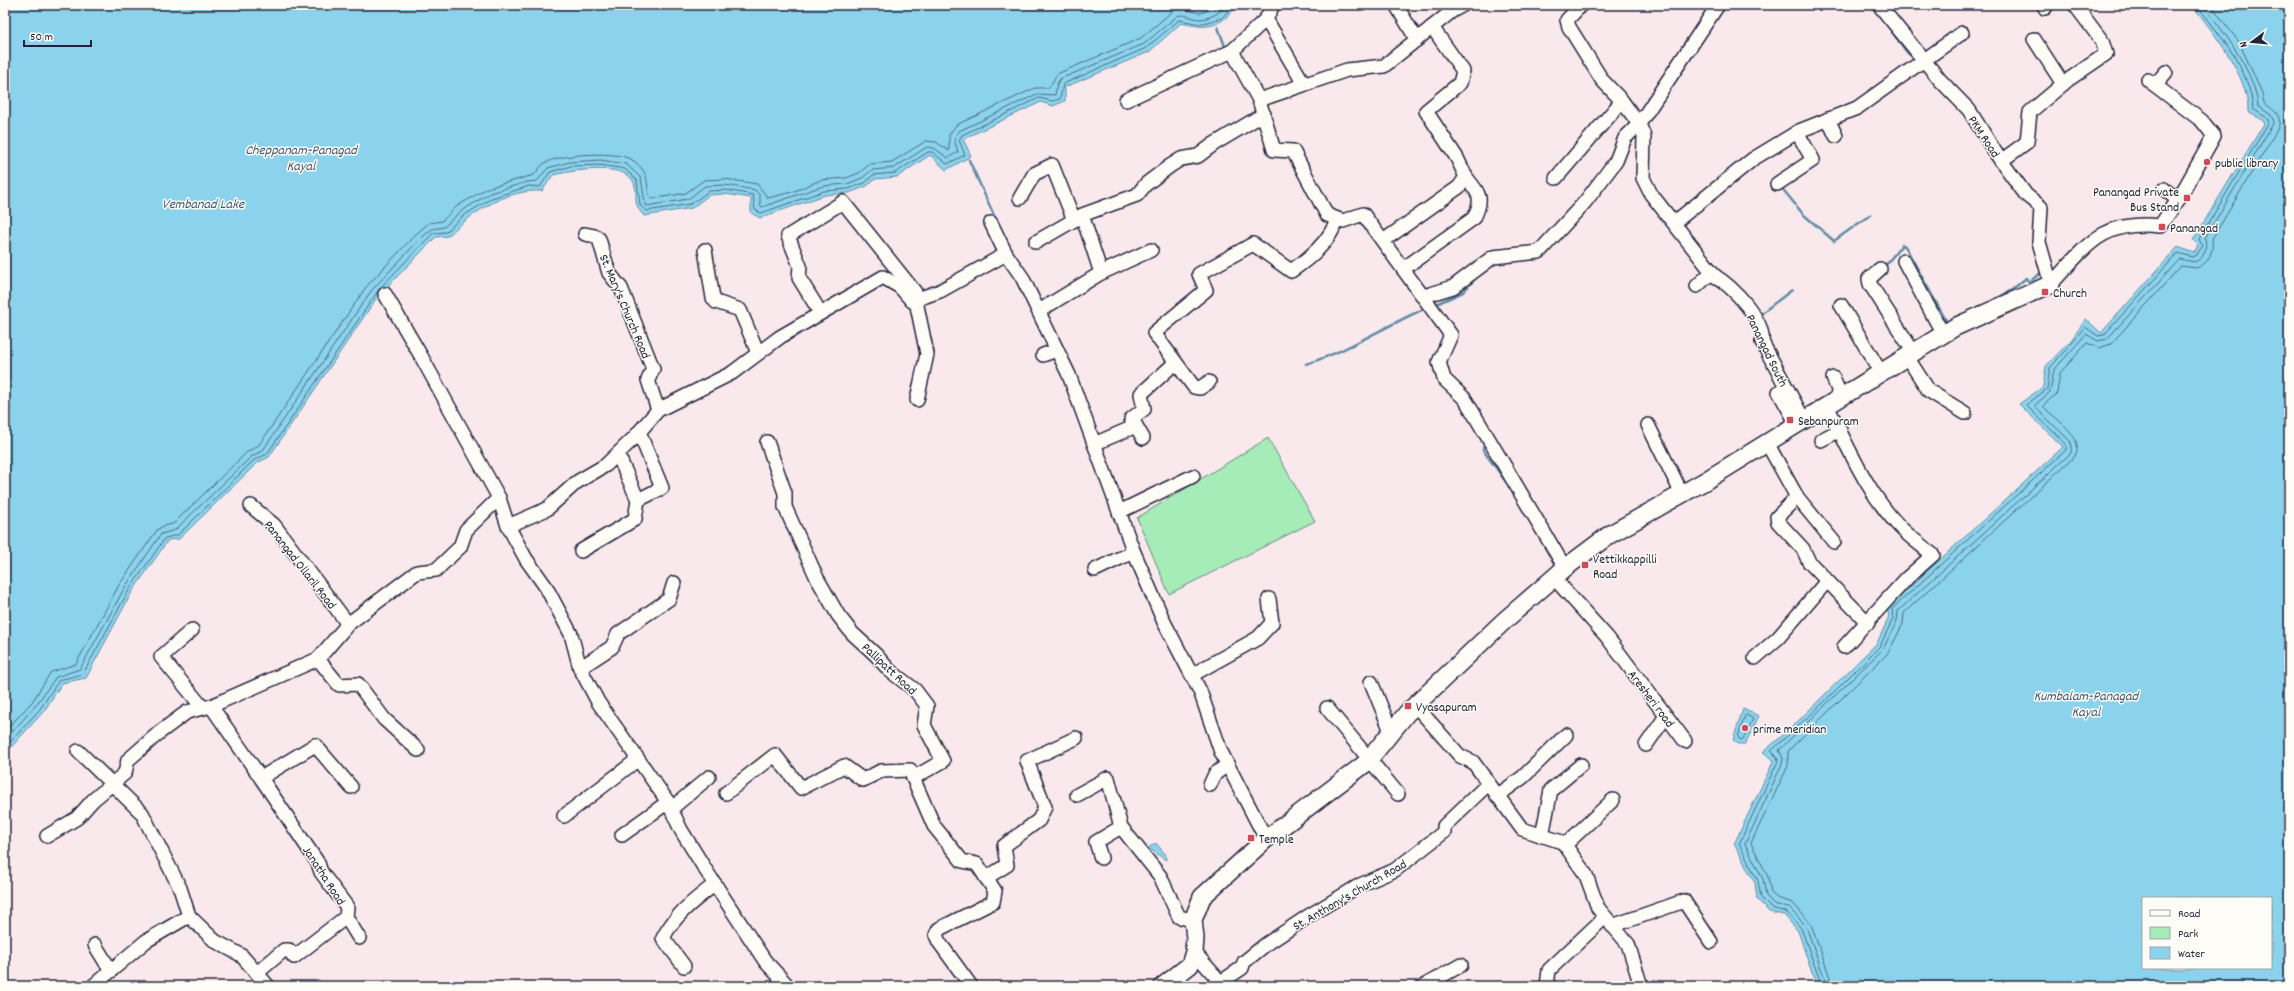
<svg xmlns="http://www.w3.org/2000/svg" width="2294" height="991" font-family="Dekko,sans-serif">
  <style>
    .green { fill: #a6ecb9; stroke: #64877a }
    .water { fill: #8bd3ec; stroke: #618ca5; fill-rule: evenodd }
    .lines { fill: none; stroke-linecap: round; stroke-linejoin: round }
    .shore { stroke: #4c6982; stroke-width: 1 }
    .stream { stroke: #618ca5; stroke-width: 2.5 }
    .minor-casing { stroke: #22223b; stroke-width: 16 }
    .major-casing { stroke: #22223b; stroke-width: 20 }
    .minor { stroke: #fdfcf7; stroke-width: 13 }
    .major { stroke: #fdfcf7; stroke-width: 17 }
    .poi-dot { fill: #d1495b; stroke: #fdfcf7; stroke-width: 1.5 }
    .labels { text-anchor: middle; stroke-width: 3; stroke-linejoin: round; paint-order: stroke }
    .street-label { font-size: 13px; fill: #22223b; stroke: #fdfcf7 }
    .poi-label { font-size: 13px; fill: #22223b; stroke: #fdfcf7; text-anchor: start }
    .water-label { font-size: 14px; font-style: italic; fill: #425770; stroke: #fdfcf7 }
  </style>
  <rect width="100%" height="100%" fill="#fae9ec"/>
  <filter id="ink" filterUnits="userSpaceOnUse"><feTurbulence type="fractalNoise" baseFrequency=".025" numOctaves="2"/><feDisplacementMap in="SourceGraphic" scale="8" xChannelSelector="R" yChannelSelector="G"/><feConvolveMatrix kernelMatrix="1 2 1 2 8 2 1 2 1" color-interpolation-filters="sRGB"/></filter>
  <g filter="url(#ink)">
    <polygon class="green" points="1268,438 1315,521 1169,594 1137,518"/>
    <g class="water">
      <path d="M5 5H1238C1220 27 1209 30 1181 23L1149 52 1065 87V101L1053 106 1041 102 963 139 971 156 946 170 930 155 897 177 875 179 867 186 849 193 825 195 760 218 751 213V198L725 194 709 195 692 208 644 216C630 201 640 195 633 181 623 162 570 171 553 175L542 191C506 189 473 212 448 236L436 237 378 296 269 457 257 463 179 539 168 540 132 592 86 678 62 683 44 711 5 754Z"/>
      <path d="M2192 5H2289V986H1819L1812 973 1798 931 1784 915 1769 912 1757 899 1755 883 1734 844 1774 760 1763 752 1789 730 1877 643 1889 617 1887 608 2063 447 2019 404 2043 387 2046 366 2072 339 2086 319 2101 333 2178 247 2194 253 2198 245 2193 240 2265 122 2248 112C2249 76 2213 32 2192 5ZM2143 898H2271V968H2143Z"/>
      <polygon points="1743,709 1759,716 1745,744 1738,744 1733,740"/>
      <polygon points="1156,843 1166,855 1166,860 1148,848"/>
    </g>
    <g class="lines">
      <g class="shore">
        <polyline points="381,287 433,233 446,232 463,216 492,198 529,186 540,187 550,172 571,166 600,165 625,169 637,180 640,205 646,211 691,204 709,191 726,190 753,195 755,210 761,213 824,191 848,189 865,183 873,175 895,173 928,152 932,152 947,164 965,155 959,140 962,135 1039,98 1052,101 1060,99 1063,84 1146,48 1179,20 1200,24 1222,18 1233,5"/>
        <polygon points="1747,715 1753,719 1743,739 1740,740 1738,737 1745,716"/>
        <path d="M5 731 32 702 51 672 76 664 119 585 157 530 163 526 173 524 247 452 259 445 366 287 415 235 429 223 442 221 456 207 487 188 534 175C538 171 541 164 547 162 563 154 620 150 634 161 654 177 643 187 652 199L686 193 704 180 725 179 757 184 768 198 792 192 821 180 846 178 859 173 870 164 892 162 926 141 936 142 949 151V135L956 125 1035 88H1049L1057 74 1141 38 1174 10 1183 9 1200 13 1216 8 1219 5"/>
        <path d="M5 740 36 705 56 677 80 669 125 587 161 534 175 530 251 457 263 450 371 291 420 239 432 229 444 227 460 212 490 193 527 182 537 181 548 168 570 162 600 160 626 164 641 178 645 203 647 206 688 199 705 186 725 185 755 190 760 196V205L762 207 823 186 847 184 862 178 872 170 894 168 927 147 934 148 948 158 958 152 954 139 959 131 1037 94 1055 95 1057 84 1060 79 1144 44 1177 16C1185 13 1191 18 1199 19 1209 19 1220 13 1227 5"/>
        <polyline points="5,748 40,709 59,680 83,674 129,590 165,538 178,535 254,460 267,454 378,291"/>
        <path d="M1822 986 1801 928 1786 912 1771 908 1761 898 1758 881 1739 844 1778 761 1777 757 1771 751 1820 706 1880 646 1893 619 1892 609 2066 450V444L2026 405 2047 389 2050 368 2085 327 2098 336 2104 335 2178 253 2193 257 2197 255 2202 246 2199 239 2269 122 2267 118 2253 109C2250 69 2220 36 2197 5"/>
        <path d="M1827 986 1806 926 1789 908 1774 904 1766 896 1763 879 1745 844 1782 764 1783 758 1779 750 1883 649 1897 621 1898 611 2071 453 2072 447 2070 441 2034 406 2050 392 2054 370 2086 334 2098 341 2107 339 2180 259 2194 262C2205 259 2207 248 2205 238L2274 122 2271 115 2258 106C2255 72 2224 32 2203 5"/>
        <path d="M1833 986 1811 924 1793 903 1777 898 1771 893 1768 877 1751 843 1788 766V751L1888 653 1903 624 1904 613 2075 456C2086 436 2054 419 2043 406L2057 393 2060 373 2087 343 2099 348 2111 344 2181 266 2196 268C2209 264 2214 251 2212 239L2277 130C2284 116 2274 110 2264 103L2262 93 2239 42 2211 5"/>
      </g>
      <g class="stream">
        <polyline points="1887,25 1906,51 1916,61"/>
        <polyline points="1218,27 1226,49"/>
        <polyline points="1677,79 1692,56"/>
        <polyline points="1966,117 1986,150"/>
        <polyline points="969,160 997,222"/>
        <polyline points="1781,187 1803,214 1834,241 1870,215"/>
        <polyline points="1538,258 1544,257 1555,244"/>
        <polyline points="1884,267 1902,245 1905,246 1948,324"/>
        <polyline points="1991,302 2013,289 2026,278 2029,282 2042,272"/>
        <polyline points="1434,305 1463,292 1476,278"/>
        <polyline points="1759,315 1792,290"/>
        <path d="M1306 364C1348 351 1385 326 1426 308"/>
        <polyline points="1484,442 1483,450 1509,486"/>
      </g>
      <defs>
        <g id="minor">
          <polyline points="1396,5 1417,40"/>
          <path d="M1581 5 1567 20 1569 27 1602 80 1622 101 1639 124 1644 136 1643 178 1651 194 1715 276C1733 287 1765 320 1762 342L1804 420"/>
          <polyline points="1879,5 1940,80 1969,110 1997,155 2026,195 2041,207 2039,242 2051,284"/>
          <polyline points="2045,8 2047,5"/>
          <polyline points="1266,19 1273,5"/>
          <polyline points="2034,39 2063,84"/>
          <polyline points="1232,51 1259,100 1274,150 1293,151 1327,215 1343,221 1363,214 1451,335 1439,362 1444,379 1465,399 1565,568"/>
          <polyline points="2155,85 2166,72"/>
          <polyline points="1126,100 1232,51 1266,19 1304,84"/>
          <polyline points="1259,100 1347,70 1384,66 1452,11 1463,5"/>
          <polyline points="1828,119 1836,136"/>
          <polyline points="2001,161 2027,142 2030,112 2068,80 2106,54 2102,41 2075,5"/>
          <polyline points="1556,178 1622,101"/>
          <polyline points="1777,184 1813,160 1797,132"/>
          <polyline points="2164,189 2178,200"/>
          <polyline points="1020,198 1034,174 1052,165 1074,220"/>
          <polyline points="1675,222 1753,159 1799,131 1857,108 1962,33"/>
          <polyline points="991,223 1006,254"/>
          <polyline points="585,234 595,236 599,239 609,273 621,288 653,369 648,380 658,410"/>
          <polyline points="1383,241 1459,187 1466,177 1457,158 1426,111 1460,83 1463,71 1432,27"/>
          <polyline points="1036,242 1081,216"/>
          <polyline points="705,250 713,298 716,302 740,310 758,353"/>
          <polyline points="1904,261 1943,334"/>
          <path d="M1403 269 1474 218C1484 197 1479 194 1466 177"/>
          <polyline points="1880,269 1869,279 1870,284 1914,353"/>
          <polyline points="1101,273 1151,250"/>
          <path d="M2051 284C2087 246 2102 219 2160 226L2178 200 2214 136 2202 121 2148 80"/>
          <polyline points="1697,286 1712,272"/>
          <polyline points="385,294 421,356 499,498 508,526 526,559 546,587 571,634 580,668 598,702 668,802 681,830 705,869 765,961 788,986"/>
          <polyline points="1424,296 1453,287 1493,257 1539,252 1585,202 1616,161 1625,138 1639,124 1718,5"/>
          <polyline points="916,301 927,354 917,400"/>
          <polyline points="1841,305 1881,373"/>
          <polyline points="1039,311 1101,273 1082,215 1137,195 1146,184 1170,166 1181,159 1198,156 1214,144 1264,114"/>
          <polyline points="820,312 799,278 800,266 788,236 843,202 915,292"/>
          <polyline points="1043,355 1057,350"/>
          <polyline points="1907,357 1929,391 1965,413"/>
          <polyline points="1833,378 1841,397"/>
          <path d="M1209 382 1200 388 1194 387 1154 333 1206 290 1199 274 1253 244 1291 271C1309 259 1331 240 1337 219"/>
          <polyline points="1779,392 1797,424"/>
          <path d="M1827 406C1848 446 1866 491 1898 525 1908 536 1921 545 1933 555L1907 578 1844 647"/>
          <polyline points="1648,425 1682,494"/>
          <polyline points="1136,426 1143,438"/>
          <polyline points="1821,440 1840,430"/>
          <polyline points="767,442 785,493 785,507 817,578 838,615 852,633 876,655 889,670 915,690 927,706 924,725 943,761 913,778 934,826 962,861 977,864 995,891 993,902 939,929 936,935 939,942 971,986"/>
          <polyline points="1767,443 1797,497 1777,517 1778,522 1803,549 1809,562 1868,623"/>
          <polyline points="1094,444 1136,426 1131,419 1144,409 1141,394 1175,363"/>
          <polyline points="1797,497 1834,542"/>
          <polyline points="638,500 662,488 639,432"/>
          <polyline points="251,506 274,525 348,624"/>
          <polyline points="1119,512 1193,476"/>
          <polyline points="508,526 547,509 577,482 606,465 634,438 658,410 732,373 780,337 883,277 900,287 912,301 940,291 1006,254 1022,277 1069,375 1133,550 1164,622 1200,691 1221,752 1266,839"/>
          <polyline points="581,551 635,519 638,500 618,455"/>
          <polyline points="1095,570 1133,552"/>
          <polyline points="1554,578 1607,637 1685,741"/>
          <polyline points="192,630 161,657 203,708"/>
          <polyline points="1755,658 1778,638 1827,581"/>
          <polyline points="318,659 339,685 358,684 384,719 418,750"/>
          <polyline points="580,668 612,647 618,634 669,599 674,583"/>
          <polyline points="1192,675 1258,638 1272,623 1269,599"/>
          <polyline points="1371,682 1391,731"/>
          <polyline points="1415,705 1460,756 1473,762 1522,829 1562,842 1565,845 1586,875 1598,908 1628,944 1641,986"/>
          <polyline points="211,706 261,778 315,745 351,787"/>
          <polyline points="1327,708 1398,794"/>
          <polyline points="1646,745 1666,716"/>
          <polyline points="78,751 142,813 180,888 189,916"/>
          <polyline points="1210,785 1215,774 1227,765"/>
          <polyline points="726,793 775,755 801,788 844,766 863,780 881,771 910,770 913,778"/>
          <polyline points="1077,795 1108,778 1121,827 1096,842 1101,858"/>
          <polyline points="1497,796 1523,777 1566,735"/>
          <polyline points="671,809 709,777"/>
          <polyline points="564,816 637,760"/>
          <polyline points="1121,827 1160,876 1179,917 1193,920"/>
          <polyline points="622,835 668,802"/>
          <polyline points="47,836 77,818 93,800 125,773 128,760 160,732 187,712 211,706 318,659 348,624 417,572 436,570 460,547 466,530 499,498"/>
          <polyline points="1542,836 1551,790 1581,765"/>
          <polyline points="1565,845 1613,800"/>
          <polyline points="986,878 1007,865 1004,846 1039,820 1045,807 1027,761 1076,738"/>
          <polyline points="346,917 359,938"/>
          <polyline points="1612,926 1684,901 1711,942"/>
          <polyline points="95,945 111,971"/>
          <polyline points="1194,952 1224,986"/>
          <path d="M684 966 663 938C675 914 695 900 715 884"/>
          <polyline points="257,973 284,950 289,950 294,957 346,917 347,907 321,872 318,863 261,778"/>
          <polyline points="1221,982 1242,968 1244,962 1265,945 1310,915 1360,885 1395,870 1444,832 1444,826 1488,784"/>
          <polyline points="93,986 146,941 189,916 215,941 241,955 268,986"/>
          <polyline points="1424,986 1461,965"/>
          <polyline points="1547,986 1549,970 1605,917"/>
        </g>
        <polyline id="major" points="1163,986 1190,965 1194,952 1195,938 1193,920 1202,897 1266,839 1366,763 1407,713 1504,621 1565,568 1609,535 1705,481 1955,327 2051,284"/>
      </defs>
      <use href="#minor" class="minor-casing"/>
      <use href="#major" class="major-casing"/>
      <use href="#minor" class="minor"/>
      <use href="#major" class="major"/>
    </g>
  </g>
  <g class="poi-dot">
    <circle cx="2207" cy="162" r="4"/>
    <rect x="2183" y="194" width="8" height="8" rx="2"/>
    <rect x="2158" y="223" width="8" height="8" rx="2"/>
    <rect x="2041" y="288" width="8" height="8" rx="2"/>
    <rect x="1786" y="416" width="8" height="8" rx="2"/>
    <rect x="1581" y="561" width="8" height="8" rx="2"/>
    <rect x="1404" y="702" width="8" height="8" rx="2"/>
    <circle cx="1745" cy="728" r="4"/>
    <rect x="1247" y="834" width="8" height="8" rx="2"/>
  </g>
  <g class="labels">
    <g class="street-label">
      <text transform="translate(1985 136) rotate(57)" y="5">PKM Road</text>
      <text transform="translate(626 306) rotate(67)" y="5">St. Mary's Church Road</text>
      <text transform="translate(1768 350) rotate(64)" y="5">Panangad South</text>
      <text transform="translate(301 564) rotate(52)" y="5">Panangad Ollaril Road</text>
      <text transform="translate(890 668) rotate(43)" y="5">Pallipatt Road</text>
      <text transform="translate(1652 698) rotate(53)" y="5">Aresheri road</text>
      <text transform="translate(325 875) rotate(57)" y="5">Janatha Road</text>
      <text transform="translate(1349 894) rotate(-30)" y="5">St. Anthony's Church Road</text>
    </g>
    <g class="poi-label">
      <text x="2215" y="167">public library</text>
      <text x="2179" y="196" text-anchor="end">Panangad Private<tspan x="2179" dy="15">Bus Stand</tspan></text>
      <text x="2170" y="232">Panangad</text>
      <text x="2053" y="297">Church</text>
      <text x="1798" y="425">Sebanpuram</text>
      <text x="1593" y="563">Vettikkappilli<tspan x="1593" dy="15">Road</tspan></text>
      <text x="1416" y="711">Vyasapuram</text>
      <text x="1753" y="733">prime meridian</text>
      <text x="1259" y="843">Temple</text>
    </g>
    <g class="water-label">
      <text x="301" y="154">Cheppanam-Panagad<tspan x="301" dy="16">Kayal</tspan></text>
      <text x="203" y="208">Vembanad Lake</text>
      <text x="2086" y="700">Kumbalam-Panagad<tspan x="2086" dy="16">Kayal</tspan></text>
    </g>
  </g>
  <rect width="2294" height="991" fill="none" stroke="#fdfcf7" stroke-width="20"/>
  <rect x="10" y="10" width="2274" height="971" fill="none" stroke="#22223b" stroke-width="1.5" filter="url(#ink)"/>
  <rect x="2142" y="897" width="130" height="72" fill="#fdfcf7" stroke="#a5a5ac"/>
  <rect x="2150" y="910" width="20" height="6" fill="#fdfcf7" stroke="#a5a5ac"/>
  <text x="2178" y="917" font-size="12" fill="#22223b">Road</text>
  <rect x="2150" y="927" width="20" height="12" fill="#a6ecb9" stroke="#a5a5ac"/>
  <text x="2178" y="937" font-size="12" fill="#22223b">Park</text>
  <rect x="2150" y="947" width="20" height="12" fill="#8bd3ec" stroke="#a5a5ac"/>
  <text x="2178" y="957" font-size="12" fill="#22223b">Water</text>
  <g transform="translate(2252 42) rotate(254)" stroke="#fdfcf7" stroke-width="3" paint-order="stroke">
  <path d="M0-3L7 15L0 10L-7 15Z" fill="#22223b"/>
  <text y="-6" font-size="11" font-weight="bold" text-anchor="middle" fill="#22223b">N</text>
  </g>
  <path d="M24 40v6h67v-6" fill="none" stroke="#22223b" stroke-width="2"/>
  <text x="30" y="40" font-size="12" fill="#22223b" stroke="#fdfcf7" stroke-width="3" paint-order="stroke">50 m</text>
</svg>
